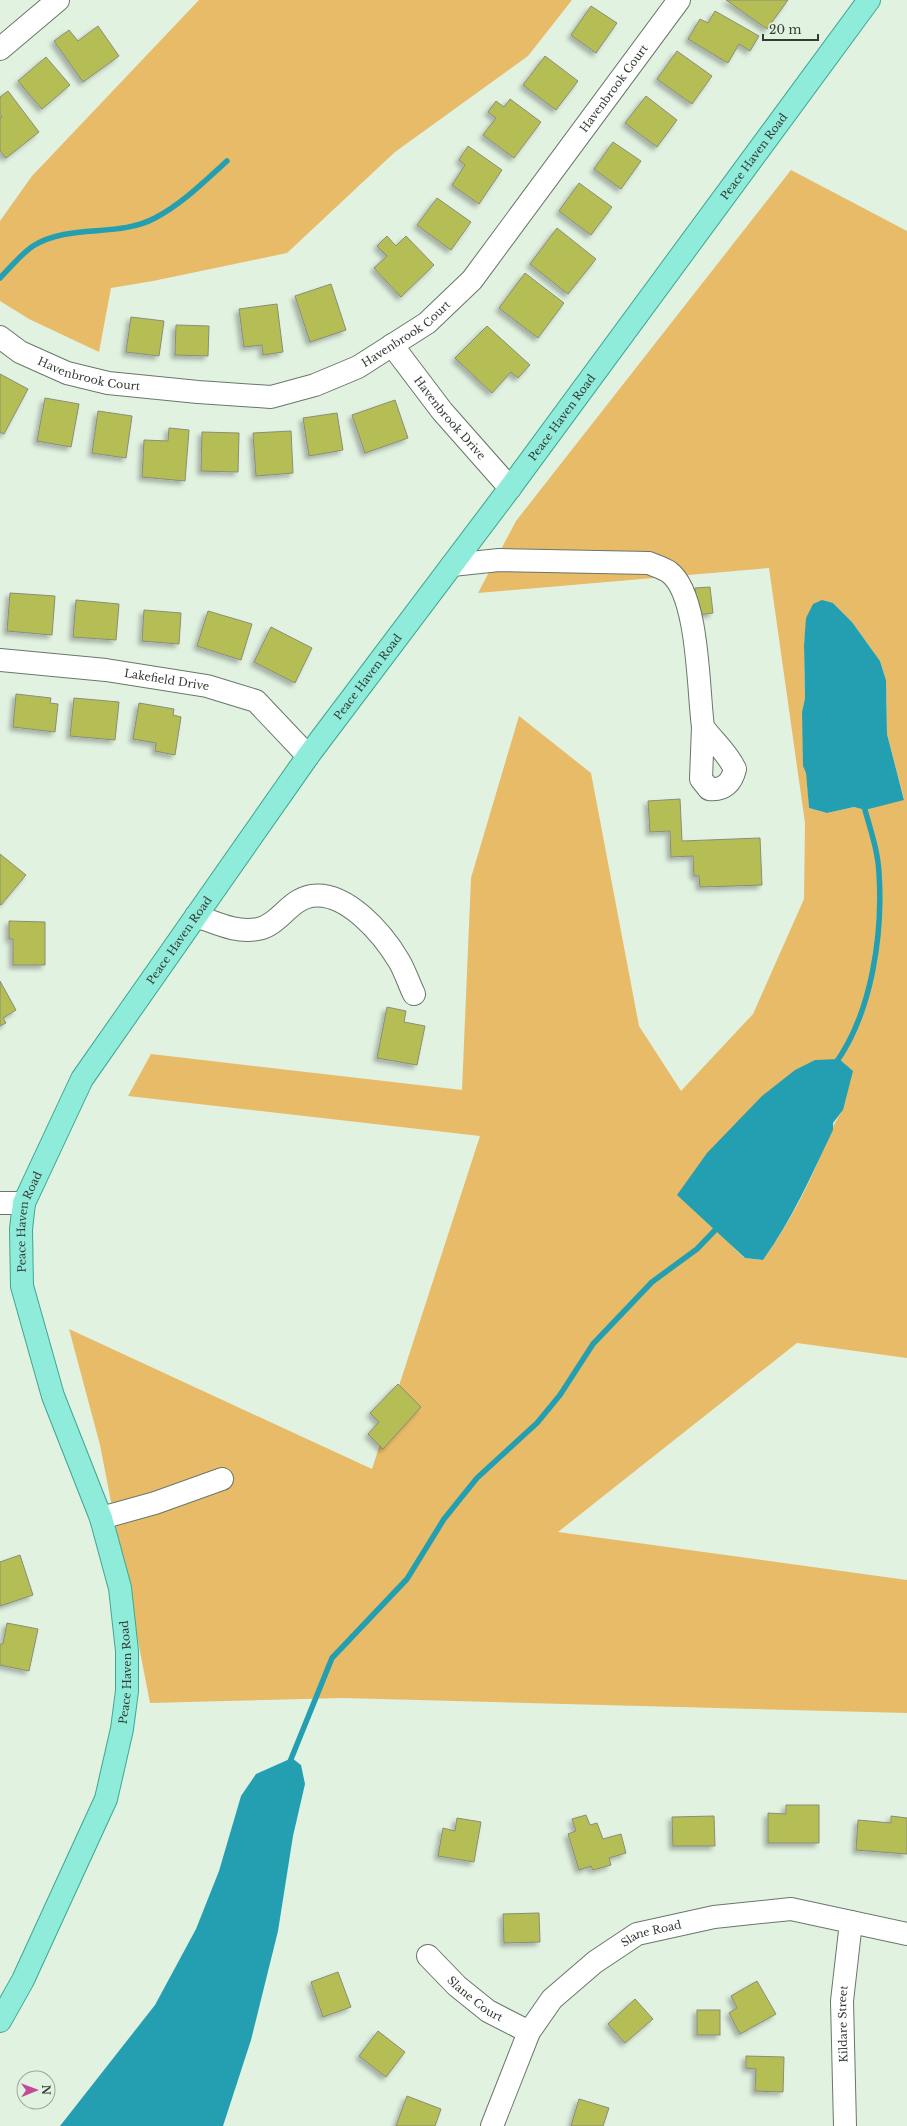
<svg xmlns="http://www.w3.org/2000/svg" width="907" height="2126" font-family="'Libre Baskerville',serif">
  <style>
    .green { fill: #e8bb68; fill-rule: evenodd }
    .water { fill: #249fb1 }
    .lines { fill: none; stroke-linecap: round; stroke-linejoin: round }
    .stream { stroke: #249fb1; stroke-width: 5.5 }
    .building { fill: #b5be54; stroke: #8a8d79; filter: url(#shadow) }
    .minor-casing { stroke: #687769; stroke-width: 24 }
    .major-casing { stroke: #3fa691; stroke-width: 24 }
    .minor { stroke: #fff; stroke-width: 22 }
    .major { stroke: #8fecda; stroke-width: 22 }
    .labels { text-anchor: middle; stroke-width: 4; stroke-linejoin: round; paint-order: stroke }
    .street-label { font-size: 11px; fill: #353c35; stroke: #e1f2e1 }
  </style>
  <defs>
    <filter id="shadow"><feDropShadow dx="-3.5" dy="3.5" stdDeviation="2" flood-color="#0004"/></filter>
  </defs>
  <rect width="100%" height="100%" fill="#e1f2e1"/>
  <g class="green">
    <polygon points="199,0 572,0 528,56 395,152 287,253 153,281 111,288 99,352 29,319 0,301 0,221 32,176"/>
    <path d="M791 170 907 231V1358L797 1343 558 1532 907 1580V1713L343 1698 150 1703 100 1445 69 1329 372 1469 480 1136 128 1096 151 1054 462 1090 471 878 519 716 591 773 639 1026 681 1091 753 1014 804 899 805 823 769 568 478 593 516 521ZM833 603 852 622 880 661 886 680 887 734 904 799 865 810 854 807 827 813 809 808 802 712 805 698 804 645 807 618ZM843 1110C829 1129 824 1150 814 1171 800 1202 783 1232 763 1260L744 1258 716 1230Z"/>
  </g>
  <g class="water">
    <polygon points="822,600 833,603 852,622 880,661 886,680 887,734 904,800 865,810 854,807 827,813 809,808 806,773 803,766 802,712 805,698 804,645 806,618 813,604"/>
    <path d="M839 1059 853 1071 843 1110 833 1123V1130C812 1174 792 1220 763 1260L745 1258 677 1195 707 1153 762 1096 795 1070 815 1060Z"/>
    <polygon points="292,1758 301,1765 305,1784 293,1836 278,1931 251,2040 223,2126 60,2126 155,2005 196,1929 219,1871 241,1796 256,1774"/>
  </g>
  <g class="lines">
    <g class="stream">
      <path d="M0 278C10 268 21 254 33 246 70 223 118 238 155 218 182 204 205 181 227 161"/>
      <path d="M835 1064C872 1013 883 934 879 873 878 852 871 831 865 810"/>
      <polyline points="289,1764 332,1658 407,1579 444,1519 477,1478 537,1423 560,1395 593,1344 652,1282 697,1249 720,1225"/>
    </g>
  </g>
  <g class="building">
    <polygon points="726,0 788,0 767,29"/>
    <polygon points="591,6 617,23 596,53 571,35"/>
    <polygon points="715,11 759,36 750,51 739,44 728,63 688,39 700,19 708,23"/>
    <polygon points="98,26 119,56 83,82 54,41 69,30 78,41"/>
    <polygon points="677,51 712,76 692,104 657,79"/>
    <polygon points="545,56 578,81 556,110 523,85"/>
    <polygon points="46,57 70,85 42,109 18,81"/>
    <polygon points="8,91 39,132 6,158 0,151 0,118 2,117 0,114 0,97"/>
    <polygon points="646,96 677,120 657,147 625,123"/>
    <polygon points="510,99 541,122 514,158 483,135 496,118 488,112 496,101 504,107"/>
    <polygon points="613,142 641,161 621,189 594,169"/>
    <polygon points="468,146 502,170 479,204 452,185 465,165 459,160"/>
    <polygon points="579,183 612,207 591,235 559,211"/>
    <polygon points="437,198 471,222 451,250 417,225"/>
    <polygon points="557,228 596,259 568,294 530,264"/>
    <polygon points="387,236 396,246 406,236 434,265 401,297 374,268 387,256 377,246"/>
    <polygon points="525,273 564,303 538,338 499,308"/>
    <polygon points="331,284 346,330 310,342 295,296"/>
    <polygon points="277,304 283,352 263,355 262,345 244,347 239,309"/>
    <polygon points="131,317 164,321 159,356 126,352"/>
    <polygon points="176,325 209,326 208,356 175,355"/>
    <polygon points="487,326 530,365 518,378 511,372 492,393 455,358"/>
    <polygon points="0,374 28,389 4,434 0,432"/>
    <polygon points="45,398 79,404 71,447 37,441"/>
    <polygon points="395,400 408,438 365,453 352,415"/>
    <polygon points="98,411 132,416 126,458 92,453"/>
    <polygon points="337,413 343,450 309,456 303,418"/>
    <polygon points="169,428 189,430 185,481 142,477 144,440 168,441"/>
    <polygon points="291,431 293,473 256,476 253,433"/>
    <polygon points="202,432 239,433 238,472 201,471"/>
    <polygon points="710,587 713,613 697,615 695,588"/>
    <polygon points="10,593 55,596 52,635 7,631"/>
    <polygon points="76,600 119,604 116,640 73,637"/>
    <polygon points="144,610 181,613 179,644 142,641"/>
    <polygon points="208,611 252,624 241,660 197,646"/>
    <polygon points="271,627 312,648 295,683 254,662"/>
    <polygon points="16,694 51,698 50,703 58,704 55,732 13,727"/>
    <polygon points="74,698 119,702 115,740 70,736"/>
    <polygon points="139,703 174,709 173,715 181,717 175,755 155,751 156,743 133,739"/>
    <polygon points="680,799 682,841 760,838 762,885 700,887 699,876 694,876 693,856 671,857 670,831 650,832 648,801"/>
    <polygon points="0,854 26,875 1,905 0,904"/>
    <polygon points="9,921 45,922 45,965 13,965 13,939 9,939"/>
    <polygon points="0,981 16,1010 3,1018 6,1023 0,1026"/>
    <polygon points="387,1007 406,1011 404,1022 425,1026 417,1065 377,1058"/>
    <polygon points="398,1384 421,1407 383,1449 368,1434 379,1422 370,1413"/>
    <polygon points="20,1555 33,1595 0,1606 0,1562"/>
    <polygon points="7,1623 38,1629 29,1671 0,1665 0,1644 3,1644"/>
    <polygon points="786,1805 819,1805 819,1843 768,1843 768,1813 786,1814"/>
    <polygon points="586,1815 590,1825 597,1823 603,1839 621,1834 626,1853 609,1858 611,1865 593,1870 591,1866 579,1870 568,1834 576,1831 572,1819"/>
    <polygon points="714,1816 715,1846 673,1846 672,1817"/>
    <polygon points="891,1816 907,1818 907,1854 856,1850 858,1820 891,1823"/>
    <polygon points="457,1818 481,1822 474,1862 438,1856 443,1828 455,1831"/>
    <polygon points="539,1913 540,1942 504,1943 503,1914"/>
    <polygon points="338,1972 351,2007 323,2017 311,1982"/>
    <polygon points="757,1981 776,2014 740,2034 729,2013 737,2008 731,1996"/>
    <polygon points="635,1999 653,2019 625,2043 608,2024"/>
    <rect x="697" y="2010" width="23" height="25"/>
    <polygon points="378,2031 405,2052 386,2077 359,2056"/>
    <polygon points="746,2056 784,2057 783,2092 755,2091 756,2069 746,2068"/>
    <polygon points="407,2096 441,2109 435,2126 396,2126"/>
    <polygon points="579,2099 609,2108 603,2126 571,2126"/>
  </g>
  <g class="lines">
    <defs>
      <g id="minor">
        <polyline points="0,49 58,0"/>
        <path id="s1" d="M0 337 20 352 67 373 108 383 198 392 271 397 315 385 358 367 427 323 472 280 679 0"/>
        <path id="s2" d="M392 345 442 411 510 488"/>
        <path d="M452 565 499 560 649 563C656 566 663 568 669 572 699 594 698 691 703 727 714 742 727 752 735 769 732 782 724 791 709 789L701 779 703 727"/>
        <path id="s3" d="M0 660 106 670 207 686 256 701 308 756"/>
        <path d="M196 916C217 923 235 933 258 929 279 925 289 900 311 896 346 890 383 934 399 961 405 971 409 984 414 994"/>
        <polyline points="0,1203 24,1203"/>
        <polyline points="101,1518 155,1503 222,1479"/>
        <path id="s4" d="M428 1956 457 1986 488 2011 529 2032"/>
        <path id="s5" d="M492 2126 529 2032 552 1999 595 1962 637 1934 714 1917 791 1909 907 1934"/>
        <path id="s6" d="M845 2126 842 2001 851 1922"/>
      </g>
      <g id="major">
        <path id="s7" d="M0 2021 23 1980 106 1799 122 1729 127 1691V1651L120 1588 101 1518 53 1396 22 1286 21 1229 24 1203 82 1079 308 756 510 488 869 0"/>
      </g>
    </defs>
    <use href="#minor" class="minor-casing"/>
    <use href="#major" class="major-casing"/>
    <use href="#minor" class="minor"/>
    <use href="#major" class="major"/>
  </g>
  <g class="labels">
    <g class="street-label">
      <text dy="4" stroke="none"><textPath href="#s1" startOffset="757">Havenbrook Court</textPath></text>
      <text dy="4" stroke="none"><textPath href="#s7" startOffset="2139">Peace Haven Road</textPath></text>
      <text dy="4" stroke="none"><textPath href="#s1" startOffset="433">Havenbrook Court</textPath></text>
      <text dy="4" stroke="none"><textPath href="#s1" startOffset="98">Havenbrook Court</textPath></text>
      <text dy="4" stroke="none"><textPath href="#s2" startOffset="93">Havenbrook Drive</textPath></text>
      <text dy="4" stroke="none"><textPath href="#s7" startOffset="1815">Peace Haven Road</textPath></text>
      <text dy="4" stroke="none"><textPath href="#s7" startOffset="1491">Peace Haven Road</textPath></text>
      <text dy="4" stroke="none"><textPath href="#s3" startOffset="168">Lakefield Drive</textPath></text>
      <text dy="4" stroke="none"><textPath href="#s7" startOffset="1167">Peace Haven Road</textPath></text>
      <text dy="4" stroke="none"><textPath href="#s7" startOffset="843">Peace Haven Road</textPath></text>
      <text dy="4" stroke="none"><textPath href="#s7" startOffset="375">Peace Haven Road</textPath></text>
      <text dy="4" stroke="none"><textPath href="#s5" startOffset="262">Slane Road</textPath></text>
      <text dy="4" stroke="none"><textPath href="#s4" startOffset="64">Slane Court</textPath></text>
      <text dy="4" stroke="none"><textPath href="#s6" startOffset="102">Kildare Street</textPath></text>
    </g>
  </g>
  <g transform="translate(36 2090) rotate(89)"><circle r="19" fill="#e1f2e1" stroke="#9ca99c"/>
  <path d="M0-3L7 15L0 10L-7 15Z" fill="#c64998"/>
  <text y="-6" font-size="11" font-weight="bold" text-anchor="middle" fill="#353c35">N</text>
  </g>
  <path d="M763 34v6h55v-6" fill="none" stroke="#353c35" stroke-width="2"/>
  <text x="769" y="34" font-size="12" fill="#353c35" stroke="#e1f2e1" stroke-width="3" paint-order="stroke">20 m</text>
</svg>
